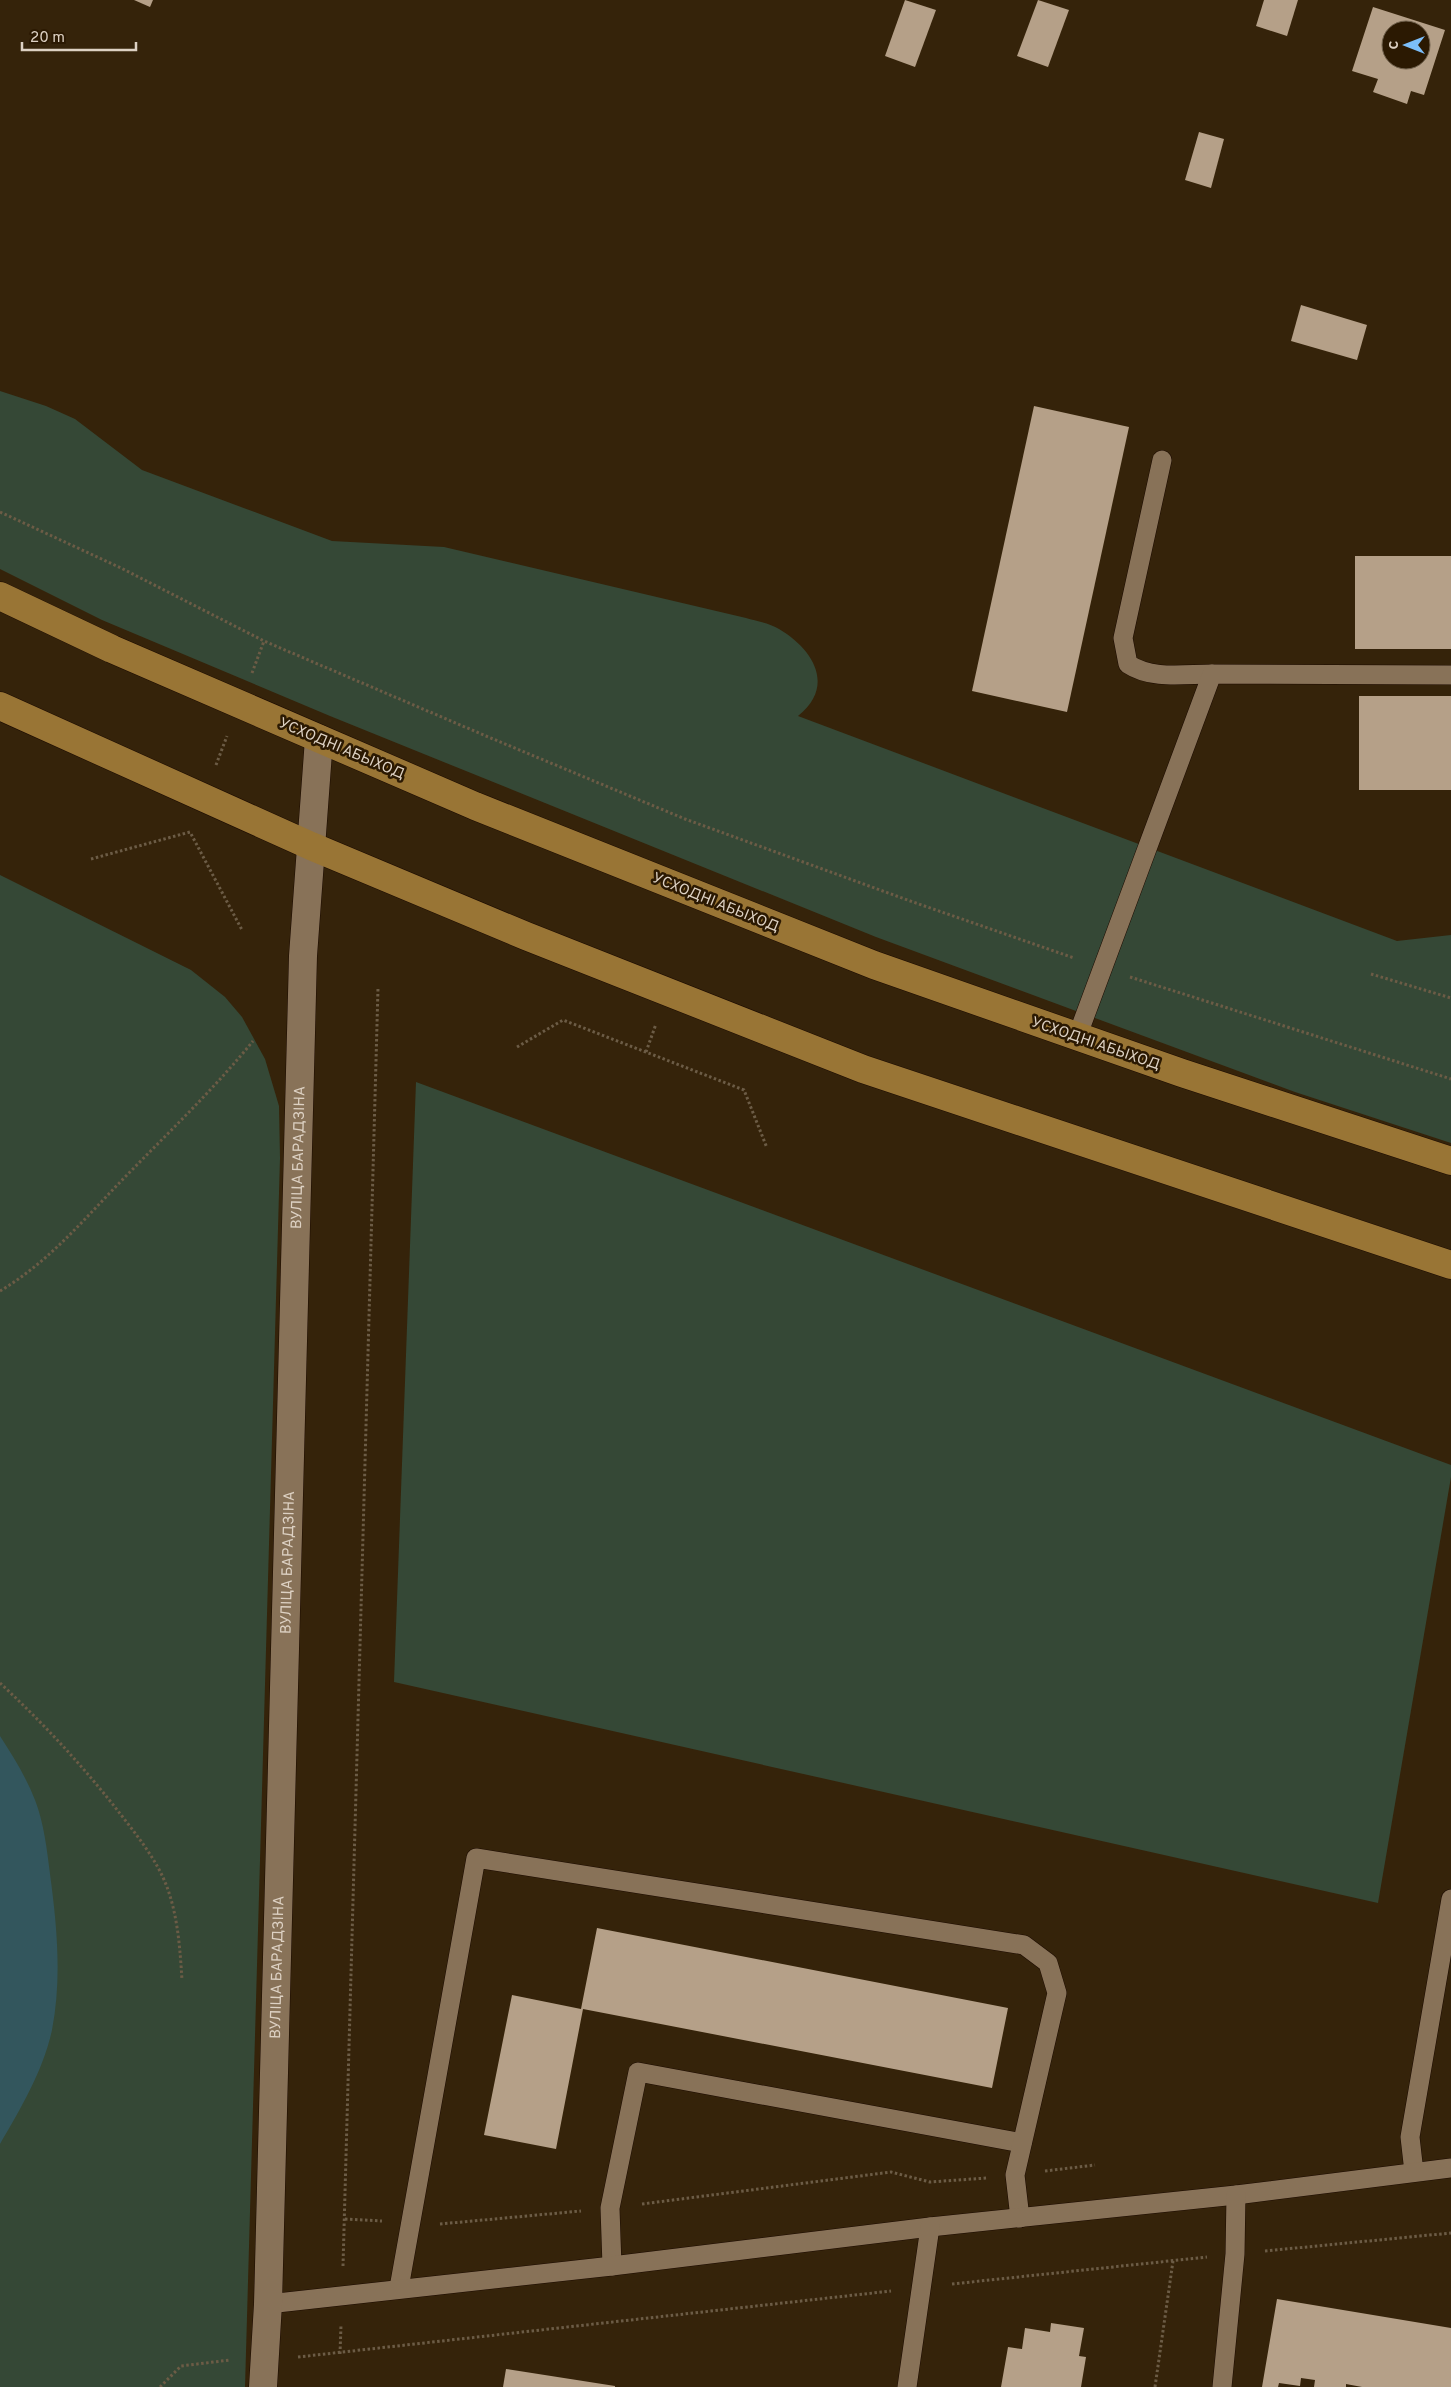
<svg xmlns="http://www.w3.org/2000/svg" width="1451" height="2387" font-family="Overpass,sans-serif">
  <style>
    .green { fill: #354836 }
    .water { fill: #33565d }
    .building { fill: #b5a088; fill-rule: evenodd }
    .lines { fill: none; stroke-linecap: round; stroke-linejoin: round }
    .service-casing { stroke: #1c0b00; stroke-width: 20 }
    .tertiary-casing { stroke: #1c0b00; stroke-width: 29 }
    .primary-casing { stroke: #1c0b00; stroke-width: 29 }
    .path { stroke: #6c5c46; stroke-width: 3; stroke-dasharray: 2.5 2.5; stroke-linecap: butt }
    .service { stroke: #887258; stroke-width: 19 }
    .tertiary { stroke: #887258; stroke-width: 28 }
    .primary { stroke: #997535; stroke-width: 28 }
    .labels { text-anchor: middle; stroke-width: 5; stroke-linejoin: round; paint-order: stroke }
    .street-label { font-size: 15px; fill: #ddd1c3; stroke: #2b1902 }
  </style>
  <rect width="100%" height="100%" fill="#35230a"/>
  <g class="green">
    <path d="M0 391 46 406 75 419 142 470 332 541 444 547 746 618C756 621 770 623 779 629 813 649 836 686 798 716L1397 941 1451 935V1143L1295 1092 876 937 330 716 102 620 0 569Z"/>
    <polygon points="0,875 191,970 225,997 242,1017 265,1059 279,1106 280,1158 245,2387 0,2387"/>
    <polygon points="416,1082 1451,1465 1451,1477 1378,1903 394,1682"/>
  </g>
  <path class="water" d="M0 1736C13 1756 26 1777 35 1800 44 1823 47 1850 50 1874 57 1926 62 1978 52 2030 43 2071 21 2108 0 2144Z"/>
  <g class="building">
    <polygon points="134,0 153,0 150,7"/>
    <polygon points="905,0 936,10 915,67 885,56"/>
    <polygon points="1038,0 1069,10 1048,67 1017,56"/>
    <polygon points="1264,0 1298,0 1287,36 1256,26"/>
    <path d="M1373 7 1445 30 1424 95 1411 91 1407 104 1373 92 1378 79 1352 71ZM1391 30H1421V60H1391Z"/>
    <polygon points="1199,132 1224,139 1211,188 1185,180"/>
    <polygon points="1301,305 1367,325 1357,360 1291,341"/>
    <polygon points="1034,406 1129,427 1067,712 972,691"/>
    <rect x="1355" y="556" width="96" height="93"/>
    <rect x="1359" y="696" width="92" height="94"/>
    <polygon points="597,1928 1008,2008 992,2088 583,2009 556,2149 484,2135 512,1995 581,2009"/>
    <polygon points="1277,2299 1451,2328 1451,2387 1362,2387 1346,2384 1346,2387 1314,2387 1315,2380 1301,2378 1300,2386 1279,2383 1278,2387 1262,2387"/>
    <polygon points="1051,2323 1084,2328 1079,2356 1086,2357 1081,2387 1001,2387 1008,2347 1022,2349 1025,2328 1050,2332"/>
    <polygon points="506,2369 615,2386 615,2387 503,2387"/>
  </g>
  <g class="lines">
    <defs>
      <g id="service">
        <path d="M1162 460 1123 638 1128 664C1152 680 1184 674 1212 674"/>
        <polyline points="1077,1037 1212,674 1451,675"/>
        <polyline points="1414,2172 1410,2137 1451,1899"/>
        <polyline points="612,2266 610,2208 638,2072 1022,2143"/>
        <polyline points="399,2288 476,1858 1024,1945 1048,1963 1057,1993 1015,2175 1020,2218"/>
        <polyline points="268,2304 612,2266 930,2227 1236,2195 1451,2168"/>
        <polyline points="907,2387 930,2227"/>
        <polyline points="1222,2387 1235,2254 1236,2195"/>
      </g>
      <g id="tertiary">
        <path id="s1" d="M263 2387 268 2304 303 956 319 739"/>
      </g>
      <g id="primary">
        <polyline points="0,596 112,649 475,806 874,965 1182,1073 1451,1161"/>
        <polyline points="0,706 311,846 526,936 863,1069 1451,1265"/>
      </g>
    </defs>
    <use href="#service" class="service-casing"/>
    <use href="#tertiary" class="tertiary-casing"/>
    <use href="#primary" class="primary-casing"/>
    <g class="path">
      <polyline points="0,512 121,568 264,641 486,736 685,819 913,902 1074,958"/>
      <polyline points="252,673 264,641"/>
      <polyline points="216,765 227,736"/>
      <polyline points="91,859 190,832 242,930"/>
      <polyline points="1371,974 1451,998"/>
      <polyline points="1130,977 1451,1079"/>
      <polyline points="517,1047 563,1020 744,1090 767,1148"/>
      <polyline points="646,1052 656,1024"/>
      <path d="M0 1291C49 1262 86 1217 126 1176 169 1132 214 1089 253 1041"/>
      <path d="M0 1683C43 1723 82 1765 118 1811 136 1834 157 1860 167 1887 178 1917 180 1949 182 1980"/>
      <polyline points="1045,2171 1095,2165"/>
      <polyline points="642,2204 891,2172 930,2182 987,2178"/>
      <polyline points="345,2219 382,2221"/>
      <polyline points="440,2224 581,2211"/>
      <polyline points="1265,2251 1451,2233"/>
      <polyline points="343,2266 378,988"/>
      <polyline points="952,2284 1207,2257"/>
      <polyline points="340,2354 341,2325"/>
      <polyline points="298,2357 891,2291"/>
      <polyline points="160,2387 181,2366 230,2360"/>
      <polyline points="1155,2387 1173,2261"/>
    </g>
    <use href="#service" class="service"/>
    <use href="#tertiary" class="tertiary"/>
    <use href="#primary" class="primary"/>
  </g>
  <g class="labels">
    <g class="street-label">
      <text transform="translate(342 748) rotate(23)" y="5">УСХОДНІ АБЫХОД</text>
      <text transform="translate(716 902) rotate(22)" y="5">УСХОДНІ АБЫХОД</text>
      <text transform="translate(1096 1043) rotate(19)" y="5">УСХОДНІ АБЫХОД</text>
      <text dy="5" stroke="none"><textPath href="#s1" startOffset="1230">ВУЛІЦА БАРАДЗІНА</textPath></text>
      <text dy="5" stroke="none"><textPath href="#s1" startOffset="825">ВУЛІЦА БАРАДЗІНА</textPath></text>
      <text dy="5" stroke="none"><textPath href="#s1" startOffset="420">ВУЛІЦА БАРАДЗІНА</textPath></text>
    </g>
  </g>
  <g transform="translate(1406 45) rotate(270)"><circle r="24" fill="#2b1902" stroke="#72634f"/>
  <path d="M0-4L9 19L0 12L-9 19Z" fill="#7cbef9"/>
  <text y="-8" font-size="14" font-weight="bold" text-anchor="middle" fill="#ddd1c3">С</text>
  </g>
  <path d="M22 42v8h114v-8" fill="none" stroke="#ddd1c3" stroke-width="2.5"/>
  <text x="30" y="42" font-size="15" fill="#ddd1c3" stroke="#2b1902" stroke-width="4" paint-order="stroke">20 m</text>
</svg>
